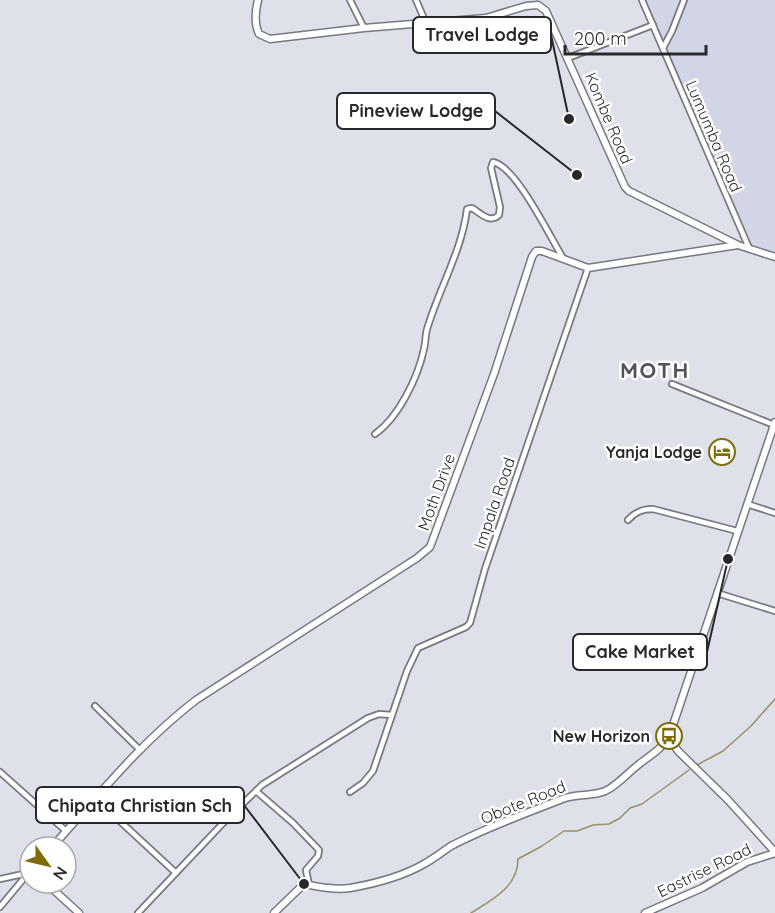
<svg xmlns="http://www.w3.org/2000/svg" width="775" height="913" font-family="Quicksand,sans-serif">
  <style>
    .built { fill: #d1d5e6 }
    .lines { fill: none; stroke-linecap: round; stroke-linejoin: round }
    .stream { stroke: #9b9061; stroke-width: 1.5 }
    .minor-casing { stroke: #777981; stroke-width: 8 }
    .tertiary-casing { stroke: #777981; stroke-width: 9 }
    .minor { stroke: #fff; stroke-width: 4.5 }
    .tertiary { stroke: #fff; stroke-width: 6 }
    .labels { text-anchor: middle; stroke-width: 5; stroke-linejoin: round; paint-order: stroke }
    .street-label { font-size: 16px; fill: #27282b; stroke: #fff }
    .poi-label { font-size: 16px; font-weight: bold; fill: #27282b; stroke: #fff; text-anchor: end }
    .district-label { font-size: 22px; font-weight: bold; letter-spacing: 1.5px; fill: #52545c; stroke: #fff }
    .leader { fill: none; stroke: #27282b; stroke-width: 2 }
    .callout-dot { fill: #27282b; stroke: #fff; stroke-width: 2 }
    .callout { fill: #fff; stroke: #27282b; stroke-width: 2 }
    .callout-label { font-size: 18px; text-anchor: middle; font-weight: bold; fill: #27282b }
  </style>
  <rect width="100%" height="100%" fill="#dee0ea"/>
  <polygon class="built" points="640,0 775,0 775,254 745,243"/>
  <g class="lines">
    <g class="stream">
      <polyline points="697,765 723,751 751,726 775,699"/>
      <path d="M471 913C492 900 518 887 518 859L542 846 564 831H577L593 825 609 824 620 818 630 808 642 804 689 770"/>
    </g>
    <defs>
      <g id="minor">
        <polyline points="350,0 364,28"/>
        <polyline points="416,0 426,23"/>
        <polyline points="642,0 749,248"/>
        <polyline points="663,48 672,31 684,0"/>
        <polyline points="568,58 653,25"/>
        <polyline points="672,384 774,425"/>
        <path d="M375 434C399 417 418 377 424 349 426 341 425 333 428 326 440 287 462 250 467 209L472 208C480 213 490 224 499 215L500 207 491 168 493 162C516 166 550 237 563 258"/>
        <polyline points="747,504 775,513"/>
        <path d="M628 520C635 512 642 509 653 509L737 531"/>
        <polyline points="717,593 775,611"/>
        <polyline points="95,706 139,749"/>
        <polyline points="0,772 66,831"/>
        <polyline points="256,791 293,823 319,850 318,856 306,870 309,885"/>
        <polyline points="350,792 363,783 373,771 407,671 418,648 466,627 470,623 485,569 588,268"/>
        <polyline points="96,799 176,873"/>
        <polyline points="0,879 28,873"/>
        <polyline points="0,907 30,871"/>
        <polyline points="138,913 225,821 262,785 368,718 379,714 392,715"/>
      </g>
      <g id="tertiary">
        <path d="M258 0C255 12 254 23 259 34L270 39 364 28 486 18 526 6 538 5 546 11 625 187 629 191 738 245 775 257"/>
        <polyline points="669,738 678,751 728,800 775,852"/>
        <path d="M52 847C98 796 141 742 196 700L417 558 430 547 494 374 532 257 536 251H542L588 268 738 245"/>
        <polyline points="46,883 79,913"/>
        <path d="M274 913 304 884C320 887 334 890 350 888 373 884 403 876 424 864 433 859 442 852 451 846 487 827 527 813 565 798 580 793 597 797 609 789 619 783 628 773 638 765 650 755 662 750 670 734L775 422"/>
        <polyline points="645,913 702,888 747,862 775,853"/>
      </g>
    </defs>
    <use href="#minor" class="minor-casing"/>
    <use href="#tertiary" class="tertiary-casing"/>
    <use href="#minor" class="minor"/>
    <use href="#tertiary" class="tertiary"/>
  </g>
  <defs>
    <symbol id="hotel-ring" viewBox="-11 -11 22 22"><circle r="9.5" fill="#fff" stroke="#806c06" stroke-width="1.5"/><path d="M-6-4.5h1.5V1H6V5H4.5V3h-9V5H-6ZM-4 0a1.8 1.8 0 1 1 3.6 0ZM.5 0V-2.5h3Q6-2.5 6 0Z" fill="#806c06"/></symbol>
    <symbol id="bus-ring" viewBox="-11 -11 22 22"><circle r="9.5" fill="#fff" stroke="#806c06" stroke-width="1.5"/><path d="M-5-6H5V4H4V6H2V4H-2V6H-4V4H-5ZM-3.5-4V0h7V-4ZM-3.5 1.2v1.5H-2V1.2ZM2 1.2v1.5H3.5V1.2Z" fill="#806c06"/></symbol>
  </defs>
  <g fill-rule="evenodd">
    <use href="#hotel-ring" x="707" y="437" width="30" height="30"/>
    <use href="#bus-ring" x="654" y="721" width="30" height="30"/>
  </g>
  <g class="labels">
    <g class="street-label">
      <text transform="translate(609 118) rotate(67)" y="6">Kombe Road</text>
      <text transform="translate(714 136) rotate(67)" y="6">Lumumba Road</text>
      <text transform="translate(436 492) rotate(-70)" y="6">Moth Drive</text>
      <text transform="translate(494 503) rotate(-71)" y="6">Impala Road</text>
      <text transform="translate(523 802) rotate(-22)" y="6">Obote Road</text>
      <text transform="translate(704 870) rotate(-26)" y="6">Eastrise Road</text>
    </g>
    <g class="poi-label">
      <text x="702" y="458">Yanja Lodge</text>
      <text x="650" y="742">New Horizon</text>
    </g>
    <g class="district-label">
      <text x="655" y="378">MOTH</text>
    </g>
  </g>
  <path class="leader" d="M569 119L551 35M577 175L495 111M728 559L707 652M304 884L244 805"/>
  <g class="callout-dot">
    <circle cx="569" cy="119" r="6"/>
    <circle cx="577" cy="175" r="6"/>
    <circle cx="728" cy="559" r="6"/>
    <circle cx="304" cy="884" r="6"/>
  </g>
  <g class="callout">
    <rect x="413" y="17" width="138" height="36" rx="6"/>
    <rect x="337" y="93" width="158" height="36" rx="6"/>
    <rect x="573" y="634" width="134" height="36" rx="6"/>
    <rect x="36" y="787" width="208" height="36" rx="6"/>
  </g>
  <g class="callout-label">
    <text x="482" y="41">Travel Lodge</text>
    <text x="416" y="117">Pineview Lodge</text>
    <text x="640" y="658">Cake Market</text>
    <text x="140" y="812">Chipata Christian Sch</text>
  </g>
  <g transform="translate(48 865) rotate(124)"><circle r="28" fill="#ffffff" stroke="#a9a9aa" stroke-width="1.5"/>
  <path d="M0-4.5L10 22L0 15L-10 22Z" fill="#806c06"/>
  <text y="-9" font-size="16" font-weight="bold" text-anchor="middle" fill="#27282b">N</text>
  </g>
  <path d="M565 45v9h141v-9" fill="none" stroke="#27282b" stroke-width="3"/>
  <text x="574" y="45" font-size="18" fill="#27282b" stroke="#ffffff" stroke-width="4.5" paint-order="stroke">200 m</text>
</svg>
